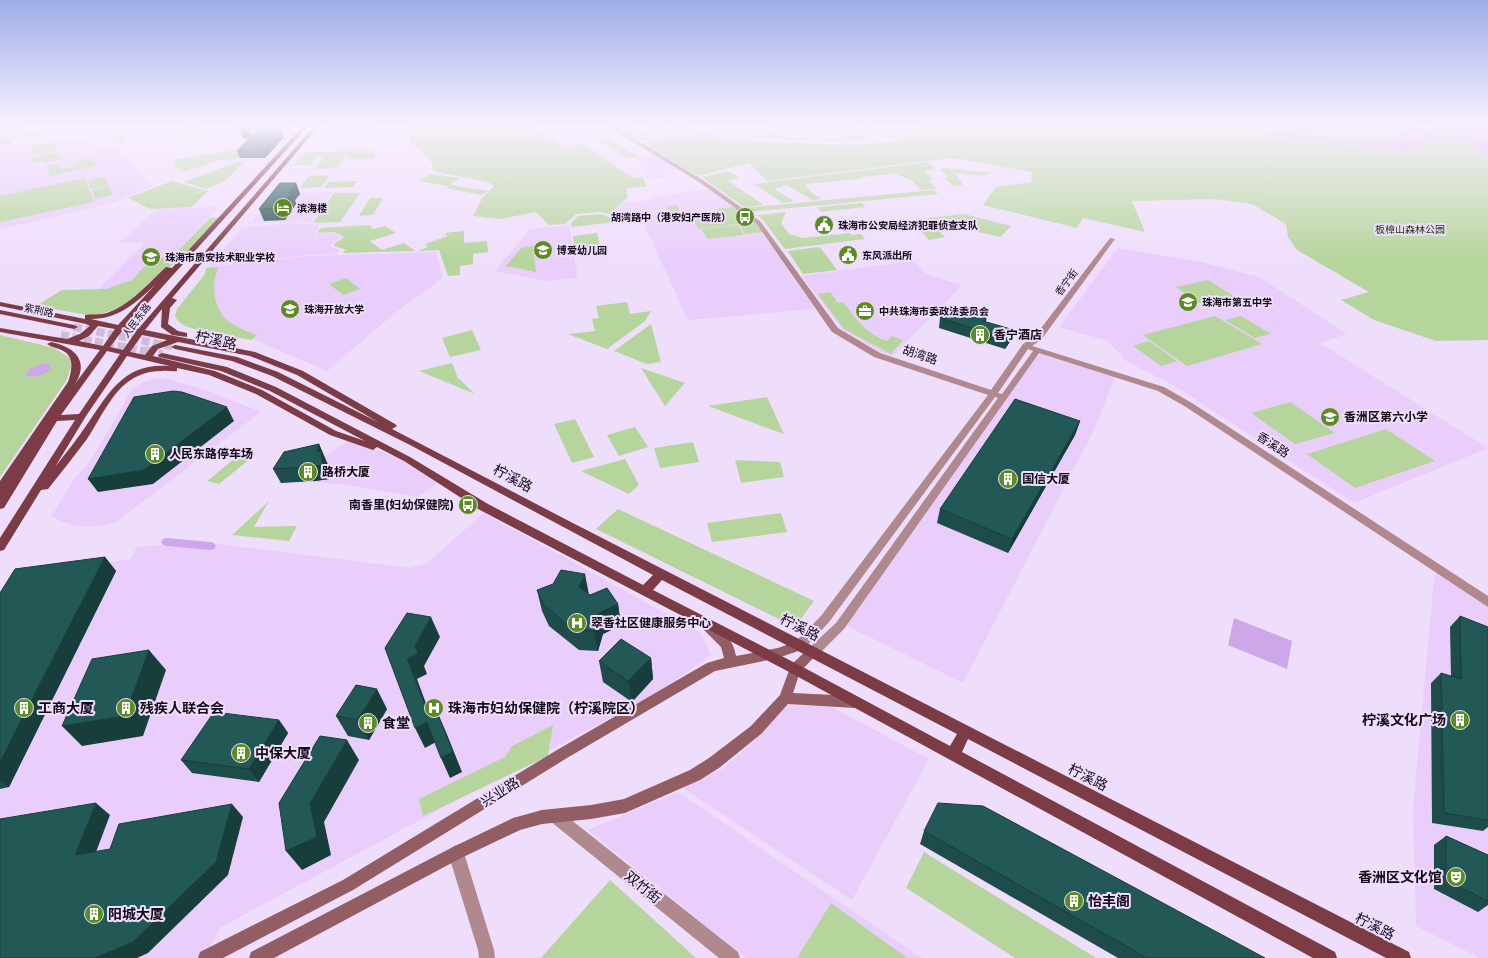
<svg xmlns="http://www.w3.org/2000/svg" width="1488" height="958" font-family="Inter,'Noto Sans SC',sans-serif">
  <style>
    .built { fill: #e9cefb }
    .green { fill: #b5d59c }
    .water { fill: #cfa6ea }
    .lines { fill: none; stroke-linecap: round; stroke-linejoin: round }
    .canal { fill: #cfa6ea; fill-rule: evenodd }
    .primary-tunnel-far1 { stroke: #cebdd9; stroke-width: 8; stroke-dasharray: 8 3.5; stroke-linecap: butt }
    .primary-tunnel { stroke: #cebdd9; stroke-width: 10; stroke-dasharray: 10 4.5; stroke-linecap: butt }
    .minor { fill: #af898d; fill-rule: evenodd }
    .tertiary { fill: #af898d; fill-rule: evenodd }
    .secondary { fill: #925d63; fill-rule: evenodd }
    .primary { fill: #7c3c46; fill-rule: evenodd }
    .wall { fill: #1d4c4a }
    .shaded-wall { fill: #183e3c }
    .building { fill: #225856; stroke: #183e3c }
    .labels { text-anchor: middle; stroke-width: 4; stroke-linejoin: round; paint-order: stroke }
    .far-poi-label { font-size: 10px; font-weight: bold; fill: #110915; stroke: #efddfc; text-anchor: start }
    .far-park-label { font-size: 10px; fill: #203804; stroke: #efddfc }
    .far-street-label { font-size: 10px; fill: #110915; stroke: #efddfc }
    .poi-label { font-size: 12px; font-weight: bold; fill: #110915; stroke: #efddfc; text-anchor: start }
    .street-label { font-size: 12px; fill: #110915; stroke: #efddfc }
    .near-street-label { font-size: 14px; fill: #110915; stroke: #efddfc }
    .near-poi-label { font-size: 14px; font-weight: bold; fill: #110915; stroke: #efddfc; text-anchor: start }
  </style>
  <rect width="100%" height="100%" fill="#efddfc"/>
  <g class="built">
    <polygon points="329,126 377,126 373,133 322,134"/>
    <polygon points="89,139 96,149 114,145 152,187 110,204 0,229 0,147"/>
    <polygon points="654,154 677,169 664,170 666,177 648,179 641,164 635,160"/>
    <polygon points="710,189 755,222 815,309 688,320 644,224 611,215 623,203 648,200 656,196"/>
    <polygon points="332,192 312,221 251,223 274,195"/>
    <polygon points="218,207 206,220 204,228 129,298 78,309 146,242 119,243 157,209"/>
    <polygon points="287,223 320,224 315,234 332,233 341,237 331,244 331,247 341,250 335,254 310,255 209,266 242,228"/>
    <polygon points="569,225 578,278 546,281 495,271 530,229"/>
    <polygon points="1118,248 1201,262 1259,277 1347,334 1320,343 1488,448 1354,503 1175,386 1126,361 1108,341 1059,327"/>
    <polygon points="436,252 443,278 395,313 327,371 253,339 186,324 209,267 308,256"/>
    <polygon points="913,261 926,274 962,285 893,356 882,353 842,329 802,276"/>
    <polygon points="1038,349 1116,374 1093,432 963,683 843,624"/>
    <polygon points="158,378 167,379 206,390 261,412 116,522 99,526 75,526 51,517 73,481 92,458 133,388 143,382"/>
    <polygon points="349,440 405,460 439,482 418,497 346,485 317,482 278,484 289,464 325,456"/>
    <polygon points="484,513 701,633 711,655 662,690 221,927 203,958 0,958 0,595 11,576 130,559 137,547 202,542 410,568 427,563"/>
    <polygon points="1438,570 1488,602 1488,958 1480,958 1416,926 1413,809 1434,578"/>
    <polygon points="789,704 830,706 929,759 852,900 683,788 722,769 754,741"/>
    <polygon points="678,792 922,958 746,958 588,830"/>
  </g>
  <g class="green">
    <polygon points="2,126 26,126 24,129 11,130 6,136 42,132 40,135 15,138 10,145 0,146 0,128"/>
    <polygon points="198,126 206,126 206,134 184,138 184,128"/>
    <polygon points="408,126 537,126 539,127 534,129 565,147 582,143 633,178 643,177 646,187 626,188 628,197 610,214 601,212 576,214 565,224 549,225 536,212 500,219 473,216 483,197 494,186 488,182 433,171 432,163 419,148 411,145 411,134"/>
    <polygon points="615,126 636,126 658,138 644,142"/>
    <polygon points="665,126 671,129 688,126 726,139 677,133 670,135 655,127"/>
    <polygon points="765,126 864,126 848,131 776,130"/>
    <polygon points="869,126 874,130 862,141 786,140 763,137 761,136 776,131 790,131 786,138 842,139 846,132"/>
    <path d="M912 126H1403L1400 129H1389L1402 133 1389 140 1334 139 1284 133 1262 136H1286L1333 143 1382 146 1404 153C1441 136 1452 131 1488 155V340L1436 341 1374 320 1341 300 1369 292 1297 250 1288 237 1286 224 1252 204 1214 199 1132 201 1145 232 1083 218 1077 228 983 205 996 187 1031 182 1032 172 951 158 767 181 749 163 698 176 643 143 679 134 727 140 848 145 892 142 908 135 915 128Z"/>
    <polygon points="130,129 124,143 114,144 108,137 115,137 120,130"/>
    <polygon points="606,137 639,156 628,159 597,139"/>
    <polygon points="54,143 57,150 35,155 30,145"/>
    <polygon points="248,148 237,159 219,160 184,172 175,166 174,160"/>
    <polygon points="371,151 377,155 374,159 349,159 351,156 316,157 310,165 294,165 306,152"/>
    <polygon points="59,152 62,159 43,164 42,161 33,162 31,158"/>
    <polygon points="93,157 97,166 50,176 46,166 59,163 62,169 76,166 74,161"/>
    <polygon points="324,157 344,157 336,168 315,169"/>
    <polygon points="237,162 244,162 225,181 206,189 184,182"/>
    <path d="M928 162 936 169 925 171 933 178 929 181 937 189 921 190 912 181 894 173C882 177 870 174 858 179L805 184 811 192 822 199 812 200 787 185 774 189 794 201 783 203 754 184Z"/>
    <polygon points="948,168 993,173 980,176 954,173 963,185 953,186 944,178 948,177 939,169"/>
    <polygon points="729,171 740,178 728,181 764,205 744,207 702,177"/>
    <polygon points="431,174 460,178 448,186 419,181"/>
    <polygon points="330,175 321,187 300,188 309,176"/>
    <polygon points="105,177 109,185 91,189 88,180"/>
    <polygon points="85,178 94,202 0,222 0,196"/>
    <polygon points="172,181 204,190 174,202 161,199 174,202 206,190 209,190 191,207 150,209 128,198"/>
    <polygon points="357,181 353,187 324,188 328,182"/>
    <polygon points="452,185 488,191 482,195 446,188"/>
    <polygon points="109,186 113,195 95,199 92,190"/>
    <polygon points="934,190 938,194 749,212 743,208"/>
    <polygon points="334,193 360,193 340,222 313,223"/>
    <polygon points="370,198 383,198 373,215 359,216"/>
    <polygon points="862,203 865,207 821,212 818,207"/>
    <polygon points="677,205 684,221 673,222 666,206"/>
    <polygon points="738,207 756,222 763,232 745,234 739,224 698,229 692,216 712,213 719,208"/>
    <polygon points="786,212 781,223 789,234 803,238 850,233 852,235 861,234 865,239 785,249 763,220 756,215"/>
    <polygon points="600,214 623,221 572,227 571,223 578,216"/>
    <polygon points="964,214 1011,226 1000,237 969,230 937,227 893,232 885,223"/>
    <polygon points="210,218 221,218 188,252 152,281 123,307 94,316 36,306 62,290 106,289 132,280 143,268 180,249"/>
    <polygon points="370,225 373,229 385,226 396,233 370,241 382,250 404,243 415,251 342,253 346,250 335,246 334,244 344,237 334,232 317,233 321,228"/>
    <polygon points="738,225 744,235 707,239 702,229"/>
    <polygon points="936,228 945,237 929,240 920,230"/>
    <polygon points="464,231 464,243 487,241 488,252 473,254 473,264 460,266 460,275 448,276 439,250 417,251 428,247 425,244 448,236 445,233"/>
    <polygon points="597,233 600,247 575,250 573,236"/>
    <polygon points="533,246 536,272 506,266 521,248"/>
    <polygon points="820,247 837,270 803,274 788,251"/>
    <path d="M218 267C211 286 213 312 232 324 239 328 249 332 257 335L251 340C233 336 198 332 183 325 179 323 177 320 175 316L177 309 205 274 206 268Z"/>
    <polygon points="346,278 360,289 343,295 329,284"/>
    <polygon points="1208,280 1240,300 1207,308 1176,287"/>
    <path d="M830 292 838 303 843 302C856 319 866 334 887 341L892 336 903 340 891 354 844 329 818 294Z"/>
    <polygon points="627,302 630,314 651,311 645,321 607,349 568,334 595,331 592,319 599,318 596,306"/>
    <polygon points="1215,316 1262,344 1187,366 1143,335"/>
    <polygon points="1241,316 1271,334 1255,338 1225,320"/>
    <polygon points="651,324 661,362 647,364 614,351"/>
    <polygon points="472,330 481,350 450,357 442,338"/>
    <polygon points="0,335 54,348 70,358 71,367 66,381 0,477"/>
    <polygon points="1149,341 1177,361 1161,366 1133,346"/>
    <polygon points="452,363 458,378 475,394 419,371"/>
    <polygon points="641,368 685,383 665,406"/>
    <polygon points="767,397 784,434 708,406"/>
    <polygon points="1290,402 1335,433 1295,444 1251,413"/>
    <polygon points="575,419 594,457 572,463 554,424"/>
    <polygon points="635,427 648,447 619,456 607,435"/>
    <polygon points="1386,429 1435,461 1355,488 1307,454"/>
    <polygon points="693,442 699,462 660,468 654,448"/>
    <polygon points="244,451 256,454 219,484 207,481"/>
    <polygon points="625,459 639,485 629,494 581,471"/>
    <polygon points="735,460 780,462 784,477 741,483"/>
    <polygon points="269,501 254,527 297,526 289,541 232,535"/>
    <polygon points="618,509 814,601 795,627 596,529"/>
    <polygon points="781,513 787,532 712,542 707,523"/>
    <polygon points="553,725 548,756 423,816 419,799 505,757 512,746"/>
    <polygon points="924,852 1096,958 1015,958 906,888"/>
    <polygon points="610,880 696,958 541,958"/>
    <polygon points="831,903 907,958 797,958"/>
  </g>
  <g class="water">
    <path d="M1403 126 1430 129 1439 126H1488V155C1452 131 1441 136 1404 153L1382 146 1333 143 1286 136H1259L1284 133 1289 130 1334 139 1354 140H1389L1401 133 1387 129H1400Z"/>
    <path d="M41 364H49L51 368C45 375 34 379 26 375L29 369Z"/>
    <polygon points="1234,618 1292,641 1287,669 1228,645"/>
  </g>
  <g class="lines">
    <polygon class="canal" points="167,538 210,542 214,543 216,546 214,549 210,550 167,546 163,545 161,542 163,539"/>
    <g class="primary-tunnel-far1">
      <polyline points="74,327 175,347"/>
      <polyline points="61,335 149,352"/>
    </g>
    <polyline class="primary-tunnel" points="144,351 162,355"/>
    <g class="minor">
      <polygon points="1110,238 1115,239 1041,340 1029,348 1023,348 1023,344 1035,336"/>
      <polygon points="555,809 560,811 738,952 740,958 719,958 550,821 548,816 550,811"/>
      <polygon points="456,845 461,848 464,853 494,950 495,958 479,958 478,950 448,853 451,848"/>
    </g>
    <path class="tertiary" d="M607 126H614L706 182 760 221 838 328 880 353 991 390 1023 344H1026L1164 387 1192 403 1488 596V607L1186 407 1158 391 1039 353 844 629 817 656 813 657 809 656 807 652 809 648 836 623 998 398 995 397 829 622 804 649 800 650 796 649 794 645 796 641 821 616 988 395 874 357 832 332 756 223 702 184ZM1028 349 1033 351 1002 394 998 393Z"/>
    <g class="secondary">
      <path d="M704 619C719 624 734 640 736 656L778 648 800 640 804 641 806 645 804 649 778 658 715 671 567 758 353 890 223 958H198L200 952 343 880 557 750 707 663 724 658 721 647 698 624 700 621Z"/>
      <polygon points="813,647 817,648 819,652 800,672 793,693 855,696 860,698 862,702 860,706 855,708 788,704 761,734 719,768 700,780 625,813 591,819 542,824 520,830 461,858 274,958 249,958 251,952 451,848 513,818 542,810 591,805 624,799 690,770 709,758 751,726 780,695 791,665 809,648"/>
    </g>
    <g class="primary">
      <path d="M303 126H308L126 327 138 329 314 126H319L172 298 177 300 170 308 168 324 178 331 187 333V337L172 335 161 327 162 309 145 330 255 352 303 371 395 424 397 426 392 429 567 520 1409 952 1411 958H1386L968 739 962 752 1335 952 1337 958H1313L791 673 480 510 404 461 377 447 373 450 330 435 256 394 209 375 177 368V371C172 372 167 370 162 371 154 371 146 372 138 376 114 386 101 418 87 439 74 456 61 473 48 489L41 490 4 550 0 551V538L75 420 57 421 4 508 0 509V481L68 382C71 373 75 359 65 352 60 348 52 348 47 344L51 342C74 347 90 360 75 384L100 350 0 332V328L67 339 80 334 90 326 86 324 0 306V302L85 319V315C92 314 100 315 107 313 130 305 149 283 166 267L172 268ZM155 285 118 325 91 319C118 319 136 303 155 285ZM98 326 115 329 103 346 79 341 89 336ZM122 331 135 333 123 350 110 347ZM142 335 167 340 152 346 145 355 130 352ZM178 342 250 356 297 375 378 422 278 372 237 357 175 345 171 347 175 349 232 361 272 376 412 446 653 575 643 585 488 504 410 457 276 387 227 367 162 353 158 355 159 357 221 371 270 391 365 441 336 431 262 390 215 371 153 356 158 349ZM107 351 120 354 79 414 61 415ZM127 356 170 366C125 362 110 391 88 423 78 438 66 453 55 467L86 416ZM662 580 957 734 950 746 799 665 653 590Z"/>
      <polygon points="0,310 74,325 78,327 74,329 0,314"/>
    </g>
  </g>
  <g class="wall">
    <polygon points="240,132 251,136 284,137 265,158 240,158 237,151 249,138 244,139"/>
    <polygon points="296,183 300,194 295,200 296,204 285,220 264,221 259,209"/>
    <polygon points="940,318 986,322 1014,330 1011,340 1005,349 939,328"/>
    <polygon points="1080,421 1075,435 1008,553 937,523 940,509"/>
    <polygon points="319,444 328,465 329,479 315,481 281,483 273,469"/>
    <polygon points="105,557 116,571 9,787 0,789 0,593"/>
    <polygon points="537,590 589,594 590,595 618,604 621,625 603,634 598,651 579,650 549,626 542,611"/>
    <polygon points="1460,616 1488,627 1488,827 1483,831 1432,823 1431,683 1441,673 1451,676 1450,627"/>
    <polygon points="651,658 653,679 632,702 603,682 599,661"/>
    <polygon points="387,709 369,740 348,736 336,716"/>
    <polygon points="279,720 288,733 259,782 192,773 181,760"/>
    <polygon points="924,831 1265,958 1118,958 920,844"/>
    <polygon points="1446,836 1488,855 1488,905 1478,912 1434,889 1434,845"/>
  </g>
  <g class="shaded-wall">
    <polygon points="248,126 252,138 244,139 240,132"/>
    <polygon points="281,129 284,137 265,158 262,150"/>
    <polygon points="296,183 300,194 295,200 296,204 285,220 280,208 288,193"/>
    <polygon points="987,316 985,326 983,321"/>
    <polygon points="1014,330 1011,340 1005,349 1007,339"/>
    <polygon points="227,407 234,421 153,484 98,492 88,479"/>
    <polygon points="1080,421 1075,435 1008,553 1012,539"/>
    <polygon points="319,444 328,465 329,479 315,481 308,467 317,451"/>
    <polygon points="105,557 116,571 9,787 0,780 0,762"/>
    <polygon points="585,574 589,595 579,587"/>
    <polygon points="618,604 621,625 603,634 598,651 594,631 599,613"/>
    <polygon points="431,617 440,637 424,666 427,674 417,679 438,736 429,716 407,659"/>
    <polygon points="149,650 166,670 143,736 82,746 62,726"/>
    <polygon points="651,658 653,679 632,702 628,681"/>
    <polygon points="377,689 387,709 369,740 357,720"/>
    <polygon points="437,712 446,732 462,772 450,778 441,758"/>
    <polygon points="279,720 288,733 259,782 249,769"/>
    <polygon points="427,722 436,742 425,748 415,728"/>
    <polygon points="347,740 359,760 324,822 331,855 302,870 286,851 310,803"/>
    <polygon points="96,803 110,815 90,868 75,855"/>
    <polygon points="232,804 243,817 228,875 148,953 137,958 95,958"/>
  </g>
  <g class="building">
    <polygon points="239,126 248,126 249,130 240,132"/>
    <polygon points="261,126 280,126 281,129 262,150 237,151"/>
    <polygon points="280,183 296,183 288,193 292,193 280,208 259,209"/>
    <polygon points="948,310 974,318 978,314 987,316 983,321 1014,330 1007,339 940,318"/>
    <polygon points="173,391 182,392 227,407 144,470 88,479 134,397"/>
    <polygon points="1015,399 1080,421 1012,539 940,509"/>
    <polygon points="319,444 317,451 321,451 323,465 308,467 273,469 284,452"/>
    <polygon points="105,557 0,762 0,593 15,569"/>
    <polygon points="561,570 585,574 579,587 590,595 607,588 618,604 599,613 594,631 574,630 544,605 537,590 553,584"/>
    <polygon points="407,613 431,617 415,645 418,654 407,659 429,716 437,712 453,752 441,758 427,722 415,728 385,648"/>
    <polygon points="1460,616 1488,627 1488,820 1444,813 1441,673 1461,679"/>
    <polygon points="621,639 651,658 628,681 599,661"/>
    <polygon points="149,650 125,716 62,726 92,659"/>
    <polygon points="356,685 377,689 357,720 336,716"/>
    <polygon points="214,712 279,720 249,769 181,760"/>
    <polygon points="320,736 347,740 310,803 317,837 286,851 279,803"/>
    <polygon points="96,803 75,855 110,849 119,824 232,804 216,862 133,942 95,958 0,958 0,819"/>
    <polygon points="938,803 983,806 1265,958 1147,958 924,831"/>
    <polygon points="1446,836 1488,855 1488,901 1446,880"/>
  </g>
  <linearGradient id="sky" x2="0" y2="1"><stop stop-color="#9eaee9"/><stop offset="0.48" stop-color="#f8f0fe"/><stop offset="1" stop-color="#f8f0fe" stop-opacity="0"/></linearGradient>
  <rect width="1488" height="261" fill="url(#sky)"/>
  <defs>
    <symbol id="hotel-disc" viewBox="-11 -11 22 22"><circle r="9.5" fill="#5b8c22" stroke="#efddfc"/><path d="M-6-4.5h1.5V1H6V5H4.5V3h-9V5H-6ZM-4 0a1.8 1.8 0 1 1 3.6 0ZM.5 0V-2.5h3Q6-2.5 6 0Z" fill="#fff"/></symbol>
    <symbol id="bus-disc" viewBox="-11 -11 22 22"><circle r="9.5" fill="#5b8c22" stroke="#efddfc"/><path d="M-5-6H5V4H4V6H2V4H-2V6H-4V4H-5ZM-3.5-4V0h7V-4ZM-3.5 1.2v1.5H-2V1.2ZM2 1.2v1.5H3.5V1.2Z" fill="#fff"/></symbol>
    <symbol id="civic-disc" viewBox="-11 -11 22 22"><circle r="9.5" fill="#5b8c22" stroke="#efddfc"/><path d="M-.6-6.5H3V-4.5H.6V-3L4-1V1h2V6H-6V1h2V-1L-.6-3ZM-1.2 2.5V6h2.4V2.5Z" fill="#fff"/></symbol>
    <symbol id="school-disc" viewBox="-11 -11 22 22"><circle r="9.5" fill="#5b8c22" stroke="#efddfc"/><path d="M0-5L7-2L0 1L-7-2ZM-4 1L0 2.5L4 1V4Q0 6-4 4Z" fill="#fff"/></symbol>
    <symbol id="university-disc" viewBox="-11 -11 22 22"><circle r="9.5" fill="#5b8c22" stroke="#efddfc"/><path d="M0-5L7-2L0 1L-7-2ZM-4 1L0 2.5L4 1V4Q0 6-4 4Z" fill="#fff"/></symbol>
    <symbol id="office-disc" viewBox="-11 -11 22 22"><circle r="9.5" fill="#5b8c22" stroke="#efddfc"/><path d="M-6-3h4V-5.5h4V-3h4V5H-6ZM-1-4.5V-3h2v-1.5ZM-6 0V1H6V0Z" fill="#fff"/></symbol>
    <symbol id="building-disc" viewBox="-11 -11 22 22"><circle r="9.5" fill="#5b8c22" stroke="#efddfc"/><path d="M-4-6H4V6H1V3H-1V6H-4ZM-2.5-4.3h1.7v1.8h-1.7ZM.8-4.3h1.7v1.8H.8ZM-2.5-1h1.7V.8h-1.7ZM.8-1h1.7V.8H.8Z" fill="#fff"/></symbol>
    <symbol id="hospital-disc" viewBox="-11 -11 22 22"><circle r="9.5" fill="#5b8c22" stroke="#efddfc"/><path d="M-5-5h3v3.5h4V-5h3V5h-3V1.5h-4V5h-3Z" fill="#fff"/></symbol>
    <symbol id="theatre-disc" viewBox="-11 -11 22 22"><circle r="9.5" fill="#5b8c22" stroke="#efddfc"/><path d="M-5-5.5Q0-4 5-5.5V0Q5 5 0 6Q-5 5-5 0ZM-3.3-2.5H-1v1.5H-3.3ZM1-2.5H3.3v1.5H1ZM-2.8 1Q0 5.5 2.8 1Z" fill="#fff"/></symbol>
  </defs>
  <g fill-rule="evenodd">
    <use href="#hotel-disc" x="272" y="197" width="22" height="22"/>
    <use href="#bus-disc" x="734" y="206" width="22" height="22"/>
    <use href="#civic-disc" x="813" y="214" width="22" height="22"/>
    <use href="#school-disc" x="532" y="239" width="22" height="22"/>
    <use href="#civic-disc" x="837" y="244" width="22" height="22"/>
    <use href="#school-disc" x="140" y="246" width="22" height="22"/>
    <use href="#school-disc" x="1177" y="291" width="22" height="22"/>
    <use href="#university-disc" x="279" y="298" width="22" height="22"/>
    <use href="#office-disc" x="854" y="300" width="22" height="22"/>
    <use href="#building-disc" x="969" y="324" width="22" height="22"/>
    <use href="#school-disc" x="1319" y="406" width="22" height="22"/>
    <use href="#building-disc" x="144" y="443" width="22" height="22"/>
    <use href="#building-disc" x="297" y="461" width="22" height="22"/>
    <use href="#building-disc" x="997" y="468" width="22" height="22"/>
    <use href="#bus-disc" x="457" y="494" width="22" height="22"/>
    <use href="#hospital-disc" x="566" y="612" width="22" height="22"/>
    <use href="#building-disc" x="13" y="697" width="22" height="22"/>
    <use href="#building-disc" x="115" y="697" width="22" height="22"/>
    <use href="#hospital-disc" x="423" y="697" width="22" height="22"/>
    <use href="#building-disc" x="1449" y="709" width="22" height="22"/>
    <use href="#building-disc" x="357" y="712" width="22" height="22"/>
    <use href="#building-disc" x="230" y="742" width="22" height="22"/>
    <use href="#theatre-disc" x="1445" y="866" width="22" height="22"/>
    <use href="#building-disc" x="1063" y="890" width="22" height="22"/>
    <use href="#building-disc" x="83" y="903" width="22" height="22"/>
  </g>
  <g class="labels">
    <g class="far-poi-label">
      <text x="297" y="212">滨海楼</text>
      <text x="731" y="221" text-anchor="end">胡湾路中（港安妇产医院）</text>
      <text x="838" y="229">珠海市公安局经济犯罪侦查支队</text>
      <text x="557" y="254">博爱幼儿园</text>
      <text x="862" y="259">东风派出所</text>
      <text x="165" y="261">珠海市质安技术职业学校</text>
      <text x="1202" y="306">珠海市第五中学</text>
      <text x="304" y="313">珠海开放大学</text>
      <text x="879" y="315">中共珠海市委政法委员会</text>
    </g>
    <g class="far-park-label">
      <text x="1410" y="233">板樟山森林公园</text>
    </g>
    <g class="far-street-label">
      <text transform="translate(1066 282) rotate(-53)" y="4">香宁街</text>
      <text transform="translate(39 310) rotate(12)" y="4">紫荆路</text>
      <text transform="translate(136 320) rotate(-53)" y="4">人民东路</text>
    </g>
    <g class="poi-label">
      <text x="994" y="339">香宁酒店</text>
      <text x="1344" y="421">香洲区第六小学</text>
      <text x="169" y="458">人民东路停车场</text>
      <text x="322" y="476">路桥大厦</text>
      <text x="1022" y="483">国信大厦</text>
      <text x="454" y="509" text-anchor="end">南香里(妇幼保健院)</text>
      <text x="591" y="627">翠香社区健康服务中心</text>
    </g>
    <g class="street-label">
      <text transform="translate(920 355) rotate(18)" y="4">胡湾路</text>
      <text transform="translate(1273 445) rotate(33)" y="4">香溪路</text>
    </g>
    <g class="near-street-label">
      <text transform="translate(216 340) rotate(13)" y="5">柠溪路</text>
      <text transform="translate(513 478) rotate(28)" y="5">柠溪路</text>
      <text transform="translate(800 627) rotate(27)" y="5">柠溪路</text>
      <text transform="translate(1088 777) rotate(27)" y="5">柠溪路</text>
      <text transform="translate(500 792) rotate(-32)" y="5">兴业路</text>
      <text transform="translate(643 887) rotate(39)" y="5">双竹街</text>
      <text transform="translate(1375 926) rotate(27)" y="5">柠溪路</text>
    </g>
    <g class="near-poi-label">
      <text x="38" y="713">工商大厦</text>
      <text x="140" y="713">残疾人联合会</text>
      <text x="448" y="713">珠海市妇幼保健院（柠溪院区）</text>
      <text x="1446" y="725" text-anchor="end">柠溪文化广场</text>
      <text x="382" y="728">食堂</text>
      <text x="255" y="758">中保大厦</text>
      <text x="1442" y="882" text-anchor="end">香洲区文化馆</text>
      <text x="1088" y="906">怡丰阁</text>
      <text x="108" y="919">阳城大厦</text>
    </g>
  </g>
</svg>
